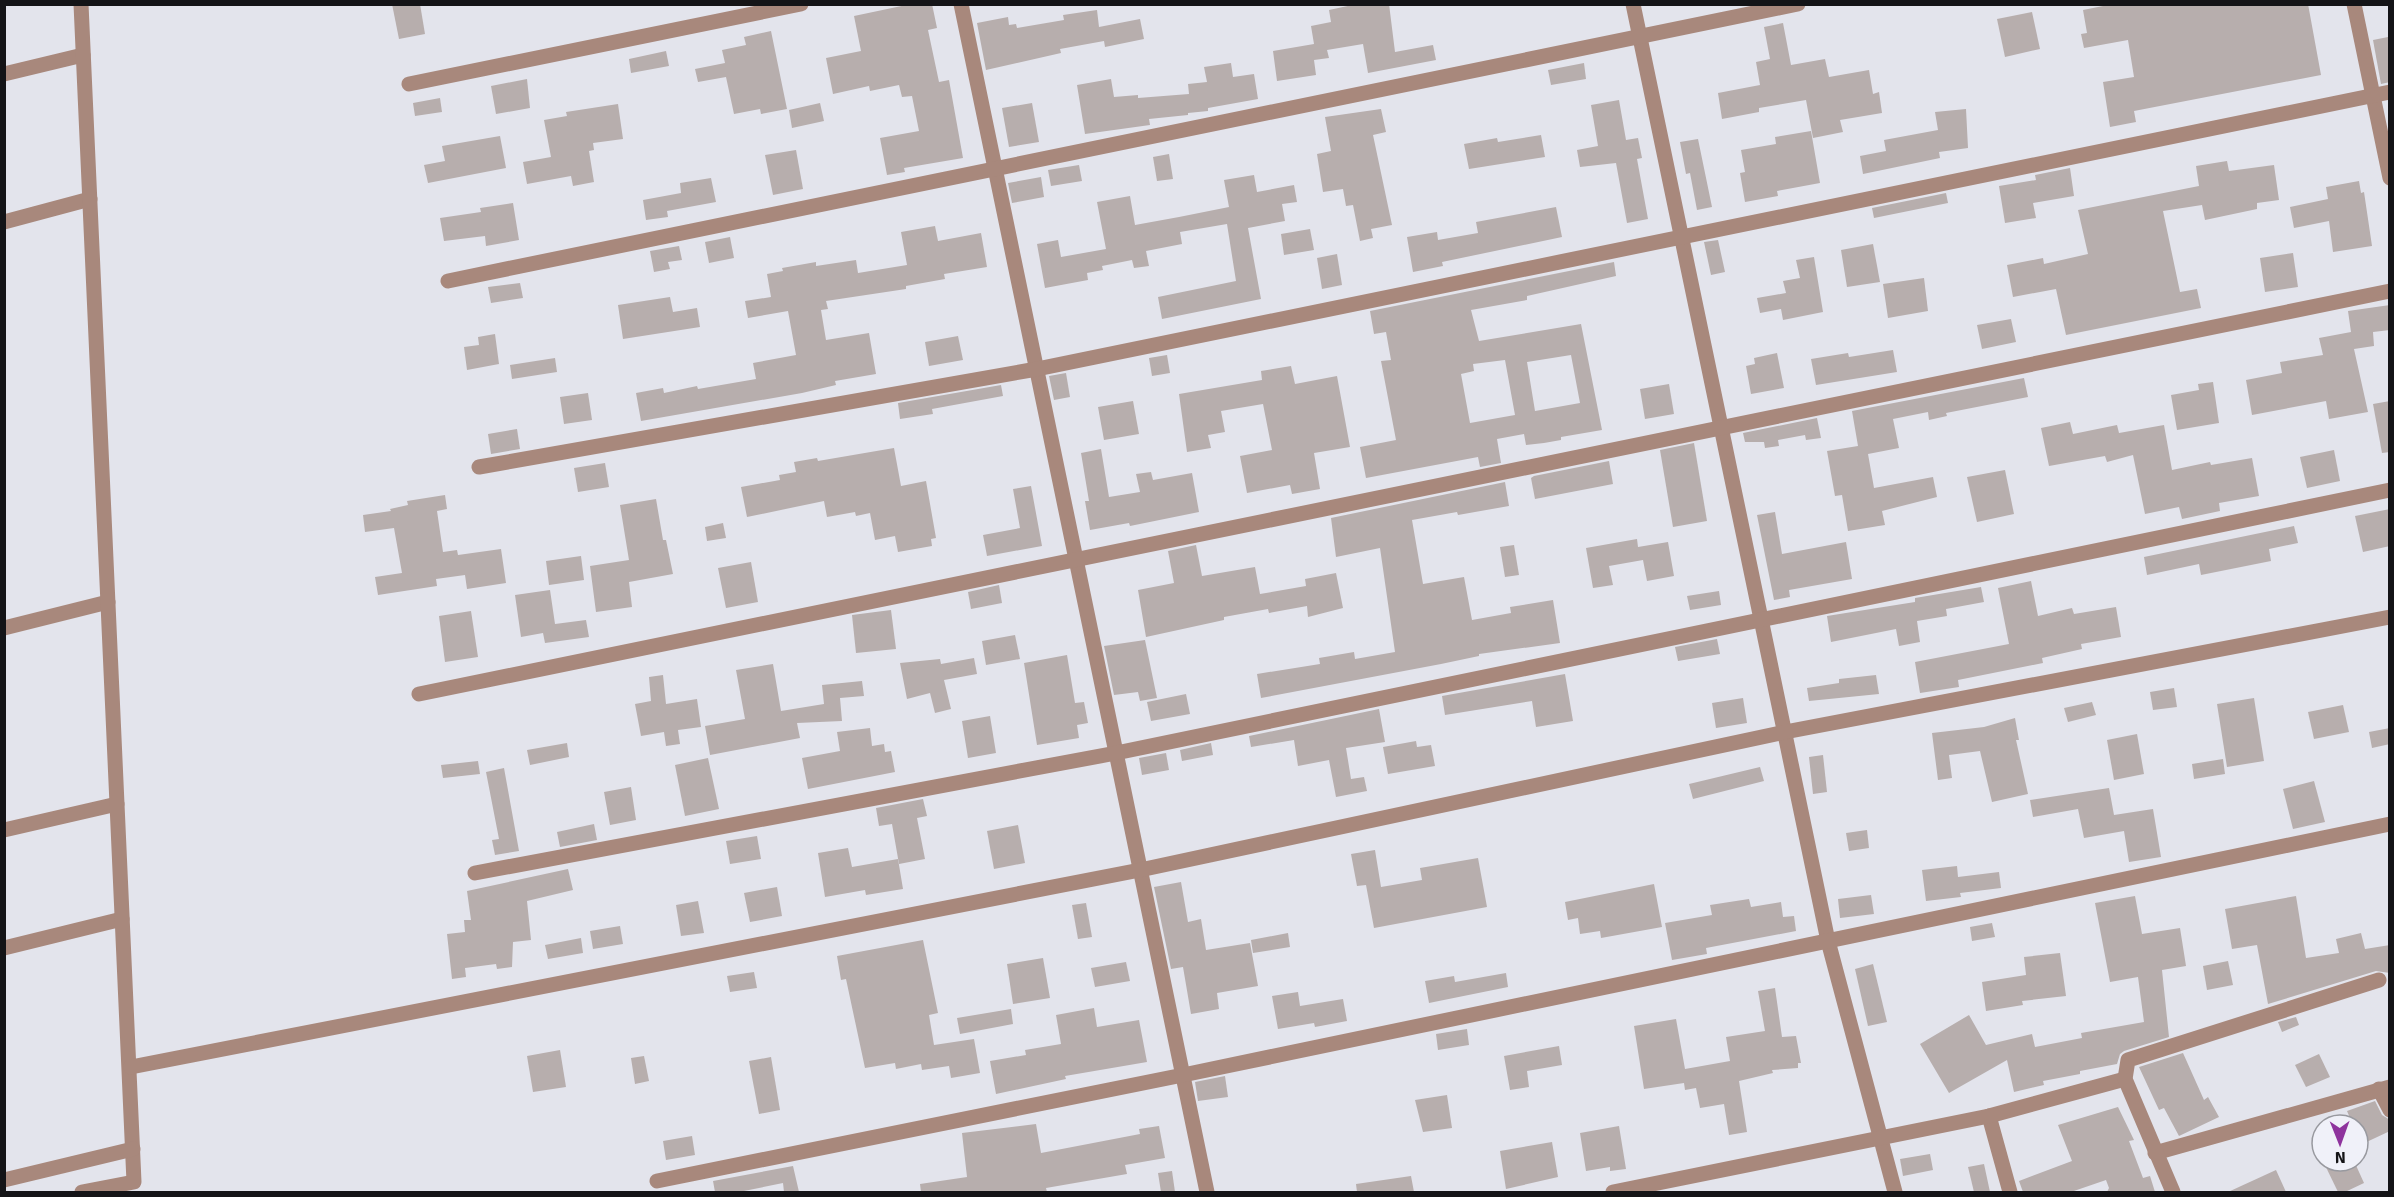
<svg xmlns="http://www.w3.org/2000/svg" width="2394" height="1197" font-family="Signika,sans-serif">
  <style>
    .building { fill: #b7aead; fill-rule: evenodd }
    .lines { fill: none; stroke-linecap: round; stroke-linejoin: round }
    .minor { stroke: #a8887c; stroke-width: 15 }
    .tertiary { stroke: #a8887c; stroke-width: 15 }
  </style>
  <rect width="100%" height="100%" fill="#e3e4ec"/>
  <g class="building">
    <polygon points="392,4 420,4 425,34 399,39"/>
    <polygon points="911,4 932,4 937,28 928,30 939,82 949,80 963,158 904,168 905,172 887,175 880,138 919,131 912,96 902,97 899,85 870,91 869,86 833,94 826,58 861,51 854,16"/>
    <polygon points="1357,4 1389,4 1395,52 1433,45 1436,60 1368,73 1363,44 1327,50 1329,58 1314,60 1316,75 1277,81 1273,51 1314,44 1311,26 1331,22 1329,10"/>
    <polygon points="2113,4 2308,4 2321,75 2134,111 2136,122 2110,127 2103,82 2134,77 2128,40 2084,48 2081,34 2087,33 2083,10"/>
    <polygon points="1097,10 1099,27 1140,19 1144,39 1105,47 1104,41 1060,49 1061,53 986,70 977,23 1008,17 1009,25 1016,24 1017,28 1064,20 1063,15"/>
    <polygon points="2032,12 2040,49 2005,57 1997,19"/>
    <polygon points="1783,23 1791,65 1825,59 1829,77 1869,70 1873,94 1879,92 1882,113 1840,120 1843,132 1813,138 1806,100 1759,108 1759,112 1722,119 1718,93 1760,85 1756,62 1770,59 1764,27"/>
    <polygon points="771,31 787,109 761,114 760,109 734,114 726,77 698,82 695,69 725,63 722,50 746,45 744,37"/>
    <polygon points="2388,37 2390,82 2381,84 2373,40"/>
    <polygon points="666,51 669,66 631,73 629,59"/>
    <polygon points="1231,63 1233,77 1254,74 1258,99 1208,108 1208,111 1188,113 1188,115 1149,119 1150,125 1085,134 1077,85 1111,79 1114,97 1138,95 1138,98 1189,94 1188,84 1207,82 1204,67"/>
    <polygon points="1584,63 1586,79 1551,85 1548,70"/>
    <polygon points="527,79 530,108 496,114 491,86"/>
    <polygon points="440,98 442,112 415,116 413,103"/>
    <polygon points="1619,100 1626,140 1638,138 1642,158 1637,159 1648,219 1627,223 1616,163 1580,167 1577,150 1598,146 1591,105"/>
    <polygon points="820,103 824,121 792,128 789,110"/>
    <polygon points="1032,103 1039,142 1009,147 1002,108"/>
    <polygon points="618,104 623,139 593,143 594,150 589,151 594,182 573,186 571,176 527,184 523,162 551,157 544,120 567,116 566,112"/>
    <polygon points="1381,109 1386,132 1373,135 1392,225 1371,229 1373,238 1360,241 1353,205 1346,206 1343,189 1323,192 1317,154 1331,151 1325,117"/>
    <polygon points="1966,109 1968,148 1939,152 1940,158 1863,174 1860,156 1886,151 1884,140 1938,130 1935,112"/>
    <polygon points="1811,131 1820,183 1777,191 1778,196 1745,202 1740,173 1745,172 1741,150 1776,144 1775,137"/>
    <polygon points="1541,135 1545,157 1469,169 1464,144 1497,138 1498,142"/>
    <polygon points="500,136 506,168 428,183 424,165 445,161 442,146"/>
    <polygon points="1698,139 1712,207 1697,210 1690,173 1686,174 1680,142"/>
    <polygon points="796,150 803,189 773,195 765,155"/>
    <polygon points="1169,154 1173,179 1157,181 1153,157"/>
    <polygon points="2227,161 2229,171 2274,165 2279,200 2257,203 2257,209 2205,220 2202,205 2163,211 2180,292 2197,289 2201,308 2066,335 2056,289 2013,297 2007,265 2043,258 2044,264 2088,254 2078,210 2199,186 2196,166"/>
    <polygon points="1079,165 1082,181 1051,186 1048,170"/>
    <polygon points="2070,168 2074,196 2033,203 2036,218 2005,223 1999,186 2036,180 2035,175"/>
    <polygon points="1254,175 1257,192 1294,185 1297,202 1282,204 1285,221 1248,228 1261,299 1162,319 1158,297 1236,281 1227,224 1180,232 1182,244 1146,251 1149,266 1134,268 1132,260 1102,266 1103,270 1087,273 1088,280 1045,288 1037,244 1058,240 1061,257 1106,249 1097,202 1130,196 1135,225 1179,217 1229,207 1224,180"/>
    <polygon points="1041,177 1044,197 1012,203 1008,183"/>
    <polygon points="711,178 716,202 667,211 668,217 646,220 643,200 681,193 680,183"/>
    <polygon points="2359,181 2361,193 2364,192 2372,246 2333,252 2329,221 2294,228 2290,207 2328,199 2326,187"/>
    <polygon points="1946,193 1948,203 1874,218 1872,208"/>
    <polygon points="513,203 519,240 486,246 485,236 444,241 440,218 481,212 480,208"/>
    <polygon points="1556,207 1562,237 1442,262 1443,266 1413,272 1407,237 1437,232 1438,240 1478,233 1476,222"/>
    <polygon points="935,226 938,241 981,233 987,267 944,274 945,279 906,286 906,289 826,301 828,309 821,310 826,340 869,333 876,374 835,381 836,385 802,393 641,421 636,393 663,388 664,393 697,386 698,389 756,379 753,363 796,355 788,311 748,318 745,301 771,297 767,274 783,271 782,268 816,262 816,266 856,260 858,273 907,265 901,232"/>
    <polygon points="1310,229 1314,250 1284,255 1281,234"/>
    <polygon points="730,237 734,258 709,263 705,242"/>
    <polygon points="1718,240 1725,272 1711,275 1704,242"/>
    <polygon points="1873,244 1880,282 1847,287 1841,250"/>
    <polygon points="679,246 682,260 668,262 670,269 654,272 650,251"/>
    <polygon points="2293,253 2298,287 2265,292 2260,258"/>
    <polygon points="1337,254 1342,285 1322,289 1317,258"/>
    <polygon points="1814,257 1823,312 1783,320 1781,309 1760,313 1757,298 1786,293 1783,281 1800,278 1796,260"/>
    <path d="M1614 262 1616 276 1527 296V300L1471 310 1479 341 1581 324 1602 430 1561 437V440L1544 443 1526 445 1524 434 1497 439 1501 463 1480 467 1478 457 1366 478 1360 447 1396 440 1381 361 1391 360 1386 332 1374 334 1370 311ZM1571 355 1580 403 1535 411 1527 362ZM1505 360 1515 415 1470 423 1461 374 1474 371 1473 364Z"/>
    <polygon points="1924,278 1928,311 1888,318 1883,284"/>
    <polygon points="520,283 523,298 491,303 488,287"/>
    <polygon points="670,297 673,312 697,308 700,327 623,339 618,305"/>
    <polygon points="2390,305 2390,330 2373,332 2374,346 2354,349 2368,412 2329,419 2326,401 2252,415 2246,380 2282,373 2280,362 2323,355 2319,338 2351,332 2348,311"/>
    <polygon points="2011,319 2016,342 1982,349 1977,325"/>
    <polygon points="495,334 499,364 467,370 464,347 479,345 478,337"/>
    <polygon points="958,336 963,360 929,366 925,342"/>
    <polygon points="1893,350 1897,372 1816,385 1811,359 1848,353 1849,357"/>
    <polygon points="1777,353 1784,388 1751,394 1746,366 1755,364 1754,358"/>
    <polygon points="1167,355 1170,373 1152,376 1149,358"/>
    <polygon points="555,358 557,372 512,379 510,365"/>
    <polygon points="1291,366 1295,384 1337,376 1350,447 1314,453 1320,489 1292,494 1290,485 1247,493 1240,456 1272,450 1263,404 1221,411 1225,432 1208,435 1211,448 1187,452 1179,394 1262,380 1261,371"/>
    <polygon points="1066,373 1070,397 1054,400 1049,376"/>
    <polygon points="2024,378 2028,397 1946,413 1947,416 1929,420 1928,412 1893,419 1899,448 1868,454 1874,488 1933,477 1937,497 1882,511 1885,525 1848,531 1842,495 1835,496 1827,451 1858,446 1852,411"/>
    <polygon points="2213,382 2219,423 2177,430 2171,395 2199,390 2198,384"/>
    <polygon points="1669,384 1674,414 1645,419 1640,389"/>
    <polygon points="1001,385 1003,396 932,409 933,414 900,419 898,403"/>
    <polygon points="588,393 592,420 564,424 560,397"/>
    <polygon points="1133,401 1139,434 1104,440 1098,407"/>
    <polygon points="2390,401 2390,452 2382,453 2373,404"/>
    <polygon points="1817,418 1821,438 1806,440 1805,435 1778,440 1779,446 1765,448 1764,442 1745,442 1743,433"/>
    <polygon points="2070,422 2073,434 2117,425 2119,433 2164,425 2172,470 2210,462 2211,465 2252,458 2259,496 2219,503 2220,511 2182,519 2179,507 2145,514 2133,455 2107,462 2105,456 2049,466 2041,428"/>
    <polygon points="517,429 520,449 491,454 488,434"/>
    <polygon points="1694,443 1707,521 1673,527 1660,450"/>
    <polygon points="894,448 901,486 926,481 936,538 931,539 932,546 898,552 895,536 875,540 870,513 856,516 855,512 827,517 824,501 747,517 741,487 780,480 779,475 796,472 794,462 817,458 818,461"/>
    <polygon points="1101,449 1109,497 1140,492 1136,474 1151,472 1153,480 1192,473 1199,512 1130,526 1129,523 1090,530 1085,501 1089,501 1081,453"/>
    <polygon points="2334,450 2340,481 2307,488 2300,457"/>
    <polygon points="1609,461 1613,484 1535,499 1531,478 1534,476"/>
    <polygon points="605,463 609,487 578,492 574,468"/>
    <polygon points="2005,470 2014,514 1977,522 1967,477"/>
    <polygon points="1505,482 1509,506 1458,515 1457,512 1412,520 1423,584 1464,577 1472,620 1511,613 1510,607 1553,600 1560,643 1479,654 1479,656 1441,664 1261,698 1257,674 1320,664 1319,658 1354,652 1355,659 1395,652 1380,548 1336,557 1331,518"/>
    <polygon points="1031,486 1042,546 987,556 983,535 1020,528 1013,489"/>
    <polygon points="445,495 447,509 437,511 443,552 457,550 458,555 501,549 506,583 467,589 465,575 436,579 437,586 378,595 375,577 402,573 394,528 365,532 363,515 391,511 390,509 408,505 407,501"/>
    <polygon points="656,499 663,540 666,540 673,574 629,582 632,607 596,612 590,566 629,560 620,505"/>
    <polygon points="2390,509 2390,546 2363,552 2355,516"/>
    <polygon points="1775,512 1782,554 1846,542 1852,579 1789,590 1790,597 1774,600 1757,515"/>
    <polygon points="723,523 726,538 707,541 705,527"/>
    <polygon points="2294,526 2298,543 2269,549 2271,561 2201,575 2199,564 2147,575 2144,557"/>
    <polygon points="1637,539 1638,547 1668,542 1674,576 1647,581 1643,560 1609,566 1613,585 1593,588 1586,548"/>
    <polygon points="1196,545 1202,576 1255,567 1260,594 1306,586 1305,579 1336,573 1343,608 1308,617 1307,606 1269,613 1268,609 1224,617 1224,620 1146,637 1138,590 1174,583 1168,551"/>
    <polygon points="1514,545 1519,575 1505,577 1500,547"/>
    <polygon points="581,556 584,580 549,585 546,561"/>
    <polygon points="751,562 758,602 726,608 718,568"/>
    <polygon points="2031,581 2038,616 2072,608 2074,614 2116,607 2121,637 2081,644 2082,649 2042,658 2043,663 1958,680 1959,687 1920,693 1915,662 2009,644 1998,588"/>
    <polygon points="999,585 1002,603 971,609 968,592"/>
    <polygon points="1981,587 1984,602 1946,609 1947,616 1917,621 1920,642 1899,646 1896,629 1831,642 1827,616 1915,602 1915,598"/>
    <polygon points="550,590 555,624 586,620 589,637 545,643 543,633 521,637 515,595"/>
    <polygon points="1719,591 1721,605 1690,610 1687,596"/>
    <polygon points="891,610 896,649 856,653 852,615"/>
    <polygon points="471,611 478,657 445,662 439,616"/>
    <polygon points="1015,635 1020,659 986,665 982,641"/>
    <polygon points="1717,639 1720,654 1678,661 1675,647"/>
    <polygon points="1145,640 1157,698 1140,701 1138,692 1114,695 1104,646"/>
    <polygon points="1067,655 1075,703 1084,702 1088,723 1077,725 1079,738 1037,745 1024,663"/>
    <polygon points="974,658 977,674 944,680 951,709 935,713 930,693 907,699 900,663 940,659 941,664"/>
    <polygon points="773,664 781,711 824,704 822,685 862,681 864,696 840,698 842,721 797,723 800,738 710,755 705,726 745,719 736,670"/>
    <polygon points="1565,674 1573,721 1536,727 1532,701 1445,715 1442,696"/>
    <polygon points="663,675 666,704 697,699 701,727 678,730 680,744 666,746 664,732 641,736 635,704 651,701 649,677"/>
    <polygon points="1876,675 1879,694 1809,701 1807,688 1839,683 1839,679"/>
    <polygon points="2174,688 2177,707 2153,710 2150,692"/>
    <polygon points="1186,694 1190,714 1151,721 1147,702"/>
    <polygon points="1743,698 1747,723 1716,728 1712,703"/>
    <polygon points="2254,698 2264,761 2227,767 2217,704"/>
    <polygon points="2092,702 2096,715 2068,722 2064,708"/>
    <polygon points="2343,705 2349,732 2314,739 2308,712"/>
    <polygon points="1379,709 1385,742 1346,748 1351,779 1364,777 1367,791 1336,797 1329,760 1298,766 1294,740 1251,747 1249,736"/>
    <polygon points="990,716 996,753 968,758 962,721"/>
    <polygon points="2015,718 2019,740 2016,740 2028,794 1992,802 1980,751 1949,755 1952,778 1938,780 1932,733 1984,727"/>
    <polygon points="870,728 872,746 884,744 885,752 891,751 895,772 808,789 802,758 840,751 837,732"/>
    <polygon points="2390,728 2390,744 2372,748 2369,732"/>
    <polygon points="2137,734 2144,774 2114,780 2107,740"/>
    <polygon points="1416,741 1417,747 1431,745 1435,766 1388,774 1383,747"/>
    <polygon points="567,743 569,757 530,765 527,750"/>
    <polygon points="1211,743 1213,755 1182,761 1180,750"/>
    <polygon points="1166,753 1169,770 1142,775 1139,758"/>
    <polygon points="1823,755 1827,792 1813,794 1809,757"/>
    <polygon points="708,758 719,809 685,816 675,765"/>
    <polygon points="2223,759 2225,774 2194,779 2192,764"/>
    <polygon points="478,761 480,774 443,778 441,765"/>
    <polygon points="1760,767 1764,781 1693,799 1689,784"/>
    <polygon points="504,768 519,851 495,855 492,840 499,839 486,772"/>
    <polygon points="2314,781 2325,822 2293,829 2283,789"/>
    <polygon points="631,787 636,820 610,825 604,792"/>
    <polygon points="2109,788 2114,815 2153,809 2161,857 2129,862 2124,831 2084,838 2078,809 2033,817 2030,800"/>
    <polygon points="923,799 927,816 917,818 925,859 899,864 892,824 879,826 876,808"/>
    <polygon points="594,824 597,840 560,847 557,832"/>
    <polygon points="1018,825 1025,863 994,869 987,831"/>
    <polygon points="1867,830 1869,848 1849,851 1846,833"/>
    <polygon points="757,836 761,859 730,864 726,841"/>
    <polygon points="848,848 852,867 898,859 903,889 866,895 865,890 825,897 818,853"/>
    <polygon points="1375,850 1381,887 1422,880 1420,868 1478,858 1487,907 1374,928 1366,885 1357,886 1351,854"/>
    <polygon points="1957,866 1958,877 1999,872 2001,888 1960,893 1961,897 1926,901 1922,870"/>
    <polygon points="568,869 573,890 527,901 531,940 513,942 512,967 497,969 496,964 465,968 466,977 452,979 447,934 465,932 464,920 471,920 467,891"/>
    <polygon points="1181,882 1188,922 1201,919 1206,950 1250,943 1258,986 1217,993 1219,1009 1191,1014 1183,967 1171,969 1154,887"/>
    <polygon points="1654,884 1662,927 1601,938 1600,931 1580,934 1578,918 1568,920 1565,902"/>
    <polygon points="777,887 782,916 750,922 744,893"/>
    <polygon points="1871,895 1874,914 1840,918 1838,899"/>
    <polygon points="2135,896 2142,934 2180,928 2186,966 2162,970 2169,1037 2124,1051 2120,1054 2117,1064 2080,1071 2080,1074 2043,1081 2044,1085 2014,1092 2007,1060 1949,1093 1920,1044 1969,1015 1986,1045 2032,1034 2035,1047 2082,1038 2081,1033 2144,1022 2138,977 2110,982 2095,903"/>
    <polygon points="2296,896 2306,958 2339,953 2336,939 2361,933 2365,949 2390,945 2390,973 2376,971 2268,1004 2257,945 2232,949 2225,909"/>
    <polygon points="1749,899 1751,907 1781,902 1783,917 1794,916 1796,931 1706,948 1707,954 1672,960 1665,923 1712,915 1710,905"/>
    <polygon points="698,901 704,933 681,936 676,905"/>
    <polygon points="1086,903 1092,937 1078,939 1072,905"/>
    <polygon points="1992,923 1995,937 1972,941 1970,927"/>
    <polygon points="620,926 623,944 593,949 590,931"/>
    <polygon points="1288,933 1290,947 1253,953 1251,940"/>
    <polygon points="581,938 583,953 548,959 545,945"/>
    <polygon points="923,940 938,1013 929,1015 934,1045 974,1039 980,1073 951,1078 949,1066 922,1070 921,1064 896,1069 895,1063 865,1068 846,979 841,980 837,956"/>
    <polygon points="2060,953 2066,996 2022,1001 2023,1005 1986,1011 1982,982 2026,975 2024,957"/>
    <polygon points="1043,958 1050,998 1013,1004 1007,964"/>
    <polygon points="2228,961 2233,985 2207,990 2203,966"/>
    <polygon points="1126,962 1130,981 1095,987 1091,968"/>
    <polygon points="1873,964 1887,1022 1868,1026 1855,969"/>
    <polygon points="754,972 757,988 730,992 727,976"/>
    <polygon points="1506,973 1508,987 1429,1003 1425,981 1454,976 1455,982"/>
    <polygon points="1775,988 1782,1037 1796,1036 1801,1063 1798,1063 1798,1068 1772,1070 1773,1073 1739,1081 1747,1132 1729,1135 1724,1104 1700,1108 1696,1088 1685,1090 1684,1083 1644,1089 1634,1026 1676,1019 1685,1069 1730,1061 1726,1037 1765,1031 1758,991"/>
    <polygon points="1298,992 1300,1006 1343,999 1347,1021 1315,1027 1314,1023 1278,1029 1272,996"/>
    <polygon points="1094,1008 1097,1027 1139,1020 1147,1062 1065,1076 1066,1079 996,1094 990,1061 1026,1055 1025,1050 1061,1044 1056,1015"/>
    <polygon points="1011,1009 1013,1024 960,1034 957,1018"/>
    <polygon points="2296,1017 2299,1025 2282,1032 2278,1022"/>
    <polygon points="1467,1029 1469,1045 1438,1050 1436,1034"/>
    <polygon points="1559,1046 1562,1065 1527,1071 1529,1087 1510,1090 1504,1056"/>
    <polygon points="560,1050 566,1087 533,1092 527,1056"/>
    <polygon points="2183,1053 2204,1100 2208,1097 2219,1117 2179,1136 2164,1108 2159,1110 2139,1067"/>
    <polygon points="2319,1054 2330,1077 2306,1087 2295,1065"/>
    <polygon points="644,1056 649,1081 635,1084 631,1058"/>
    <polygon points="771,1057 780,1110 759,1114 749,1061"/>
    <polygon points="1225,1076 1228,1097 1198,1101 1195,1082"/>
    <polygon points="1447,1095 1452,1128 1423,1132 1415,1100"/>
    <polygon points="2375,1101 2382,1115 2390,1120 2390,1131 2358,1146 2358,1125 2353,1125 2347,1111"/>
    <polygon points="2118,1107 2134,1140 2129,1141 2143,1178 2150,1176 2155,1192 2107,1192 2109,1188 2106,1180 2071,1192 2023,1192 2019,1181 2072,1161 2058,1125"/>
    <polygon points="1036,1124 1041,1153 1140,1134 1139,1129 1159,1126 1165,1158 1125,1165 1127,1174 1046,1188 1047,1192 921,1192 920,1184 967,1177 962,1133"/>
    <polygon points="1619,1126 1626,1169 1610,1171 1610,1167 1586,1171 1580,1133"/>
    <polygon points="692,1136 695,1155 666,1160 663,1141"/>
    <polygon points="1552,1142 1558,1177 1506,1189 1500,1151"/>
    <polygon points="1930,1154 1933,1170 1903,1176 1900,1159"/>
    <polygon points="2323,1161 2354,1161 2364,1183 2345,1192 2338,1192"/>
    <polygon points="1984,1164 1990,1192 1974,1192 1968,1167"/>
    <polygon points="793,1166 799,1192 784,1192 783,1183 739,1192 715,1192 713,1181"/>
    <polygon points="2276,1170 2286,1192 2228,1192"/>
    <polygon points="1172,1171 1175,1192 1161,1192 1158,1173"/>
    <polygon points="1411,1176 1414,1192 1357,1192 1356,1184"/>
  </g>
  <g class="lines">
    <g class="minor">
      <polyline points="961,4 1207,1192"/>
      <polyline points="1633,4 1828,941 1895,1192"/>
      <polyline points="2354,4 2390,178"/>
      <polyline points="4,74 83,55"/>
      <polyline points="409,84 801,4"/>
      <polyline points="4,222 90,199"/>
      <polyline points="448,281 1798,4"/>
      <polyline points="479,467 1037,369 2390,92"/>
      <polyline points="4,628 108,602"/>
      <polyline points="419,694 2390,291"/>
      <polyline points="4,830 117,804"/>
      <polyline points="475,873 1116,753 2390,490"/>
      <polyline points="4,948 122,919"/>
      <polyline points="2379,1089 2390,1110"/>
      <polyline points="1989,1116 2010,1192"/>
      <polyline points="2155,1153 2390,1087"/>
      <polyline points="657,1181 1183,1075 2390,824"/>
      <polyline points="1613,1192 1989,1116 2125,1079"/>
      <polyline points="2173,1192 2125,1079 2128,1060 2379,980"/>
    </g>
    <g class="tertiary">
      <polyline points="81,4 134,1182 82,1192"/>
      <polyline points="131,1067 1140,870 1785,732 2390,617"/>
      <polyline points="4,1180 133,1149"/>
    </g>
  </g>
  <rect width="2394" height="1197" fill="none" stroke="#141417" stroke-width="12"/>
  <g transform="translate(2340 1143) rotate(179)"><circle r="28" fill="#f0f1f9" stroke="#98999f" stroke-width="1.5"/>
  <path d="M0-4.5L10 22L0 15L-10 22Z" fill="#8e339d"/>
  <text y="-9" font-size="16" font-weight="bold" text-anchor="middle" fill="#141417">N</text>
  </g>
</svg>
